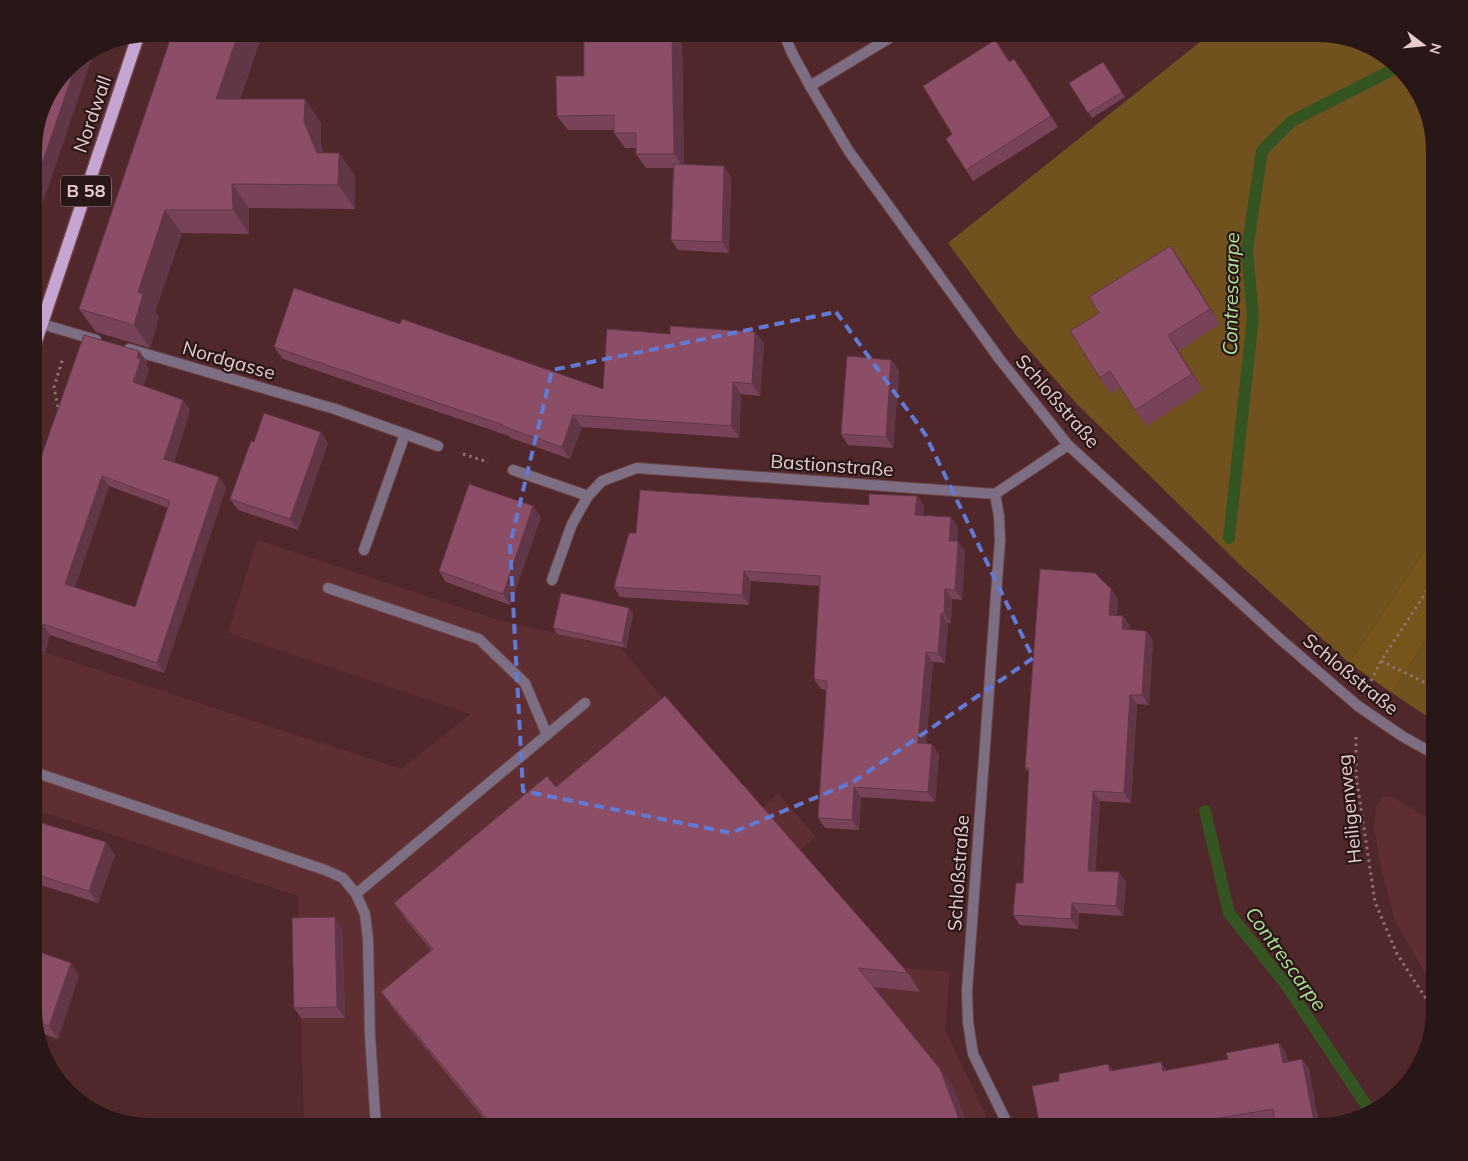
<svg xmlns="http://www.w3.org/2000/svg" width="1468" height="1161" font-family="Mulish,sans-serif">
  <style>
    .built { fill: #5e2e32 }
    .green { fill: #71511e }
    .forest { fill: #775419 }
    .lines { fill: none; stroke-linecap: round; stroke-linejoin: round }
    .stream { stroke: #345522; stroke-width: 12 }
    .service-casing { stroke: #6b4547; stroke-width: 12 }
    .minor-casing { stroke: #6b4547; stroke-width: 12 }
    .primary-casing { stroke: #6b4547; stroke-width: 15 }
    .path { stroke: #937072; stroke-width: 3; stroke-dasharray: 2.5 4; stroke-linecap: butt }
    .service { stroke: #7e6e84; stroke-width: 10 }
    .minor { stroke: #7e6e84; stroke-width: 10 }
    .primary { stroke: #c6a5d3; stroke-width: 12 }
    .wall { fill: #784358; fill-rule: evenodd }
    .shaded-wall { fill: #613747 }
    .building { fill: #8b4e66; stroke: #613747; fill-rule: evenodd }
    .marked { fill: none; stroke: #637ad4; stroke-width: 4; stroke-dasharray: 10 6; stroke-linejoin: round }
    .labels { text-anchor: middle; stroke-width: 4.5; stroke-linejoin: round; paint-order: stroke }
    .shield { fill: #291718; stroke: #ad9596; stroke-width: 1 }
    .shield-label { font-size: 18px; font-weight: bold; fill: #e6cbcc }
    .street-label { font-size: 19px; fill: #e6cbcc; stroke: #291718 }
    .water-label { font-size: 20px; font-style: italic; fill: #aee295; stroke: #291718 }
  </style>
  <rect width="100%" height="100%" fill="#50272a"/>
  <g class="built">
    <polygon points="257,540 498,620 621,648 677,715 761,809 778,793 816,837 798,852 898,967 950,972 945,1029 991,1127 304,1127 298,896 34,809 34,649 401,769 471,714 228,633"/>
    <polygon points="1391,796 1434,821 1434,988 1395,921 1381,869 1374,827 1376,807 1382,798"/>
  </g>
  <g class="green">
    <polygon points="1210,34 1318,34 1362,43 1394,62 1422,99 1434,150 1434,536 1349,663 1240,565 1075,402 1016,335 948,243"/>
    <polygon points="1434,627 1434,721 1392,693"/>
  </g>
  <polygon class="forest" points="1434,536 1434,627 1392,693 1349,663"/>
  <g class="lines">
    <g class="stream">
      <polyline points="1229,538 1253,317 1247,250 1262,151 1292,121 1398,67"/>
      <polyline points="1205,811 1229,913 1287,986 1368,1108 1370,1114"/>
    </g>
    <defs>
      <g id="service">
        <polyline points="328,588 479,639 525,683 547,735"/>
        <polyline points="34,772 325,870 343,878 356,894 365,914 368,939 370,1036 376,1127"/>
        <polyline points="356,894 585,703"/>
      </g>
      <g id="minor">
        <polyline points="784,34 792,53 810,86 848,150 1001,361 1068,445 1279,638 1358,706 1402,736 1434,754"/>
        <polyline points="810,86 896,34"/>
        <polyline points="42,324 96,340"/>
        <polyline points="129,349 335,409 438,446"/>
        <polyline points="513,470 588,496 602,481 637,468 995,494 1068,445"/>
        <polyline points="995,494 999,516 1000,540 967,991 968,1022 973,1054 1009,1127"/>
        <polyline points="364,550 405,434"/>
        <polyline points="552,580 572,524 588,496"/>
      </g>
      <polyline id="primary" points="34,347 138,36"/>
    </defs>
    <use href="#service" class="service-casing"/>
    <use href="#minor" class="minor-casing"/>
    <use href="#primary" class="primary-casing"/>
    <g class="path">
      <polyline points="58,407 54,387 63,358"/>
      <polyline points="463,454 488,462"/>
      <polyline points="1381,661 1434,687"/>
      <polyline points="1371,681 1381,661 1434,580"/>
      <polyline points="1356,737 1356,775 1375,902 1397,954 1434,1011"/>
    </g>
    <use href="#service" class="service"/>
    <use href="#minor" class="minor"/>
    <use href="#primary" class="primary"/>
  </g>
  <g class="wall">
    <polygon points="172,34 262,34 240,99 305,99 321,123 321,146 324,153 339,153 355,176 355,209 249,208 249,234 182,233 155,312 159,317 150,348 96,332 79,309"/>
    <polygon points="584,34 675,34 682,44 684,165 731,177 729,253 678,250 671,240 673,168 646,168 636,154 636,148 625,148 614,133 614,130 568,130 557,116 584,76"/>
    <polygon points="1137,34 1143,34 1138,36"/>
    <polygon points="995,40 1010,62 1022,70 1058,127 973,181 966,170 952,134"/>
    <polygon points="1103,62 1125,97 1092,118 1069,83"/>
    <polygon points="1170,246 1181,261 1220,324 1179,351 1203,390 1146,426 1120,387 1111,394 1100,378 1099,313"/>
    <polygon points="400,324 603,389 670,334 755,332 764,343 760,396 741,394 739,438 582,427 570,459 511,438 509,436 283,359 274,347"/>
    <path d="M139 351 147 362 146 365 149 369 143 386 183 400 190 410 174 463 219 477 226 488 164 673 50 635 45 652 34 649V477ZM109 486 168 508 135 607 75 587Z"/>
    <polygon points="891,360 899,371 893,448 848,445 841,434"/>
    <polygon points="328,443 298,530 238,510 230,499"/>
    <polygon points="917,496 924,506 923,515 958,527 957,541 965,551 962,600 952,599 951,623 948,623 945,663 933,662 926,743 939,754 935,802 861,797 859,830 825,828 818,818 826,690 821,689 814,679 820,586 751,581 749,605 620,597 614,587 636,533 869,505"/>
    <polygon points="541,517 510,605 446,582 439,571"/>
    <polygon points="1111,589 1118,599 1117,615 1123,616 1130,626 1129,630 1146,631 1153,641 1149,705 1137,704 1131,803 1100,801 1095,871 1119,872 1126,882 1123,916 1079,913 1078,929 1020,925 1013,915 1023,883 1029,773 1025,768"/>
    <polygon points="629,608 633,614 626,648 557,634 553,628"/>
    <polygon points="556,787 908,973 920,992 873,987 940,1069 953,1087 968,1127 491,1127 394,1010 381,992 431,950 407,921 394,903"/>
    <polygon points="34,821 115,855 98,903 34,883"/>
    <polygon points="342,928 345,1018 301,1018 294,1008"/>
    <polygon points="79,975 58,1039 38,1032 34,1018"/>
    <polygon points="1279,1043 1286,1053 1288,1062 1302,1059 1309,1069 1318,1127 1278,1127 1275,1124 1275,1120 1231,1127 1040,1127 1059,1081 1113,1071 1167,1071 1228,1059"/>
  </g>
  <g class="shaded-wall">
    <polygon points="238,34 262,34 232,122 216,99"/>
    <polygon points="672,34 675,34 682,44 684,168 674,154"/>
    <polygon points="95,49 34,229 34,188 77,61"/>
    <polygon points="1014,59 1022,70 1058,127 1051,116"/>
    <polygon points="305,99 321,123 321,146 333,176 317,153 304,122"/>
    <polygon points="339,153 355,176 355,209 338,185"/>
    <polygon points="724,166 731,177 729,253 722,242"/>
    <polygon points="232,184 249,208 249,234 233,210"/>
    <polygon points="165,210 182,233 155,312 159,317 150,348 134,325 138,292"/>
    <polygon points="1170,246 1181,261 1220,324 1210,309"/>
    <polygon points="755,332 764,343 760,396 752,384"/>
    <polygon points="1168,335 1179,351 1203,390 1192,374"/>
    <polygon points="139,351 147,362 146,365 149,369 140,393 133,382"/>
    <polygon points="891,360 899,371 893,448 886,437"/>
    <polygon points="733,382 741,394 739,438 731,426"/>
    <polygon points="183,400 190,410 172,470 164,459"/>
    <polygon points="573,415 582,427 570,459 562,447"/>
    <polygon points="321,432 328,443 298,530 290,519"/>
    <polygon points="102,476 109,486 72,595 65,584"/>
    <polygon points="219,477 226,488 164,673 157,663"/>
    <polygon points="917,496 924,506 922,525 915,515"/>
    <polygon points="533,506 541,517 510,605 503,594"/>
    <polygon points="951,517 958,527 956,551 949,541"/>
    <polygon points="958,541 965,551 962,600 955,590"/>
    <polygon points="744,571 751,581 749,605 742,595"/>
    <polygon points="945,589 952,599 951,623 944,613"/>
    <polygon points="1111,589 1118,599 1116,625 1109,615"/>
    <polygon points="629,608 633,614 626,648 622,643"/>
    <polygon points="941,613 948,623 945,663 938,653"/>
    <polygon points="1123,616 1130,626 1129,639 1122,629"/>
    <polygon points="43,624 50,635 45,652 37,642"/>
    <polygon points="1146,631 1153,641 1149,705 1142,695"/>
    <polygon points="926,652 933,662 925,753 918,743"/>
    <polygon points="1130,695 1137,704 1131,803 1124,793"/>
    <polygon points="932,744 939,754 935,802 928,792"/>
    <polygon points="854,787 861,797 859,830 852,820"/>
    <polygon points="1093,791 1100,801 1095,881 1088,871"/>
    <polygon points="106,842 115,855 98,903 89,891"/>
    <polygon points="1119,872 1126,882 1123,916 1116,906"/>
    <polygon points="1072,903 1079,913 1078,929 1071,919"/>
    <polygon points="335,917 342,928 345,1018 337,1007"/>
    <polygon points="71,963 79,975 58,1039 49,1026"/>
    <polygon points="1279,1043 1286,1053 1290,1073 1283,1063"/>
    <polygon points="1302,1059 1309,1069 1320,1127 1315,1127"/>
    <polygon points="1161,1062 1168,1072 1163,1071"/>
    <polygon points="1108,1064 1116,1074 1110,1071"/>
    <polygon points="940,1069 953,1087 968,1127 962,1127"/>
    <polygon points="65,1076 72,1087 70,1094 62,1084"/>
  </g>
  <g class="building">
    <polygon points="172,34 238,34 216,99 305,99 304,122 317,153 339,153 338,185 232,184 233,210 165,210 138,292 143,294 134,325 79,309"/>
    <polygon points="584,34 672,34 674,154 636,154 636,133 614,133 614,115 557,116 556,76 584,76"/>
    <polygon points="995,40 1009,62 1014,59 1051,116 966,170 946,139 952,134 923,86"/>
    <polygon points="77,61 34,188 34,142 46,99 73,63"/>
    <polygon points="1103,62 1122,92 1088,113 1069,83"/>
    <polygon points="674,164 724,166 722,242 671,240"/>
    <polygon points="1170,246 1210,309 1168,335 1192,374 1135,410 1110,371 1100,378 1070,331 1099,313 1089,297"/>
    <polygon points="294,288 400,324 402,319 603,389 607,329 670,334 670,326 755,332 752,384 733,382 731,426 573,415 562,447 502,426 503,425 274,347"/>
    <path d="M84 335 139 351 137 358 141 359 133 382 183 400 164 459 219 477 157 663 43 624 37 642 34 641V477ZM102 476 170 501 135 607 65 584Z"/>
    <polygon points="847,356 891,360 886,437 841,434"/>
    <polygon points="264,413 321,432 290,519 230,499 251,441 254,442"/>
    <polygon points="469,484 533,506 503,594 439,571"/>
    <polygon points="640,490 869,505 869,494 917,496 915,515 951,517 949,541 958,541 955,590 945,589 944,613 941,613 938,653 926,652 918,743 932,744 928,792 854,787 852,820 818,818 827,681 814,679 820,576 744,571 742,595 614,587 629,533 636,533"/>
    <polygon points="1040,569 1095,573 1111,589 1109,615 1123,616 1122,629 1146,631 1142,695 1130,695 1124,793 1093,791 1088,871 1119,872 1116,906 1072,903 1071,919 1013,915 1016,883 1023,883 1029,768 1025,768"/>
    <polygon points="561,593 629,608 622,643 553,628"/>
    <polygon points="665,696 908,973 858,968 940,1069 962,1127 494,1127 381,992 433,949 394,903 547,776 556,787"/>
    <polygon points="34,821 106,842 89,891 34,874"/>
    <polygon points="335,917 337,1007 294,1008 292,918"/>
    <polygon points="34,950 71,963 49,1026 35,1022 34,1018"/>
    <polygon points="1279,1043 1283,1063 1302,1059 1315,1127 1283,1127 1282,1123 1275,1124 1273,1109 1201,1121 1202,1127 1040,1127 1032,1086 1059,1081 1059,1074 1108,1064 1110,1071 1161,1062 1163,1071 1228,1059 1226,1053"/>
    <polygon points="53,1072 65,1076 62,1084"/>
  </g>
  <path class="marked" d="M836 312 925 434 1033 658 853 782 731 833 523 791 510 545 552 370Z"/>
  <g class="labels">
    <rect class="shield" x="61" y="175.5" width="50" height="31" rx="4"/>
    <g class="shield-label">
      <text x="86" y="197">B 58</text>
    </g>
    <g class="street-label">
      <text transform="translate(92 114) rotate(-71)" y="7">Nordwall</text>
      <text transform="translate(229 360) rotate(16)" y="7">Nordgasse</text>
      <text transform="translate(1058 401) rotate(49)" y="7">Schloßstraße</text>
      <text transform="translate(832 465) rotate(4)" y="7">Bastionstraße</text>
      <text transform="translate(1351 674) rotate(39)" y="7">Schloßstraße</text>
      <text transform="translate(1349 809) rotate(-96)" y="7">Heiligenweg</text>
      <text transform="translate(958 873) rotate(-86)" y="7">Schloßstraße</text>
    </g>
    <g class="water-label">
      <text transform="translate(1231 294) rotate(-89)" y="7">Contrescarpe</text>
      <text transform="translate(1286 959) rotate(54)" y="7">Contrescarpe</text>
    </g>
  </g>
  <path d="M0 0H1468V1161H0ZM150 42H1318A108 108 0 0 1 1426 150V1010A108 108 0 0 1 1318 1118H150A108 108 0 0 1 42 1010V150A108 108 0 0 1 150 42Z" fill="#291718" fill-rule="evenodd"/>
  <g transform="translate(1423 45) rotate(106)" stroke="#291718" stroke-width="4" paint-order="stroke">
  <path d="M0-4L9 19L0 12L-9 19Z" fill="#e6cbcc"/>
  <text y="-8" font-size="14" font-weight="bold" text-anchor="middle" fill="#e6cbcc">N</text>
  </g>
</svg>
